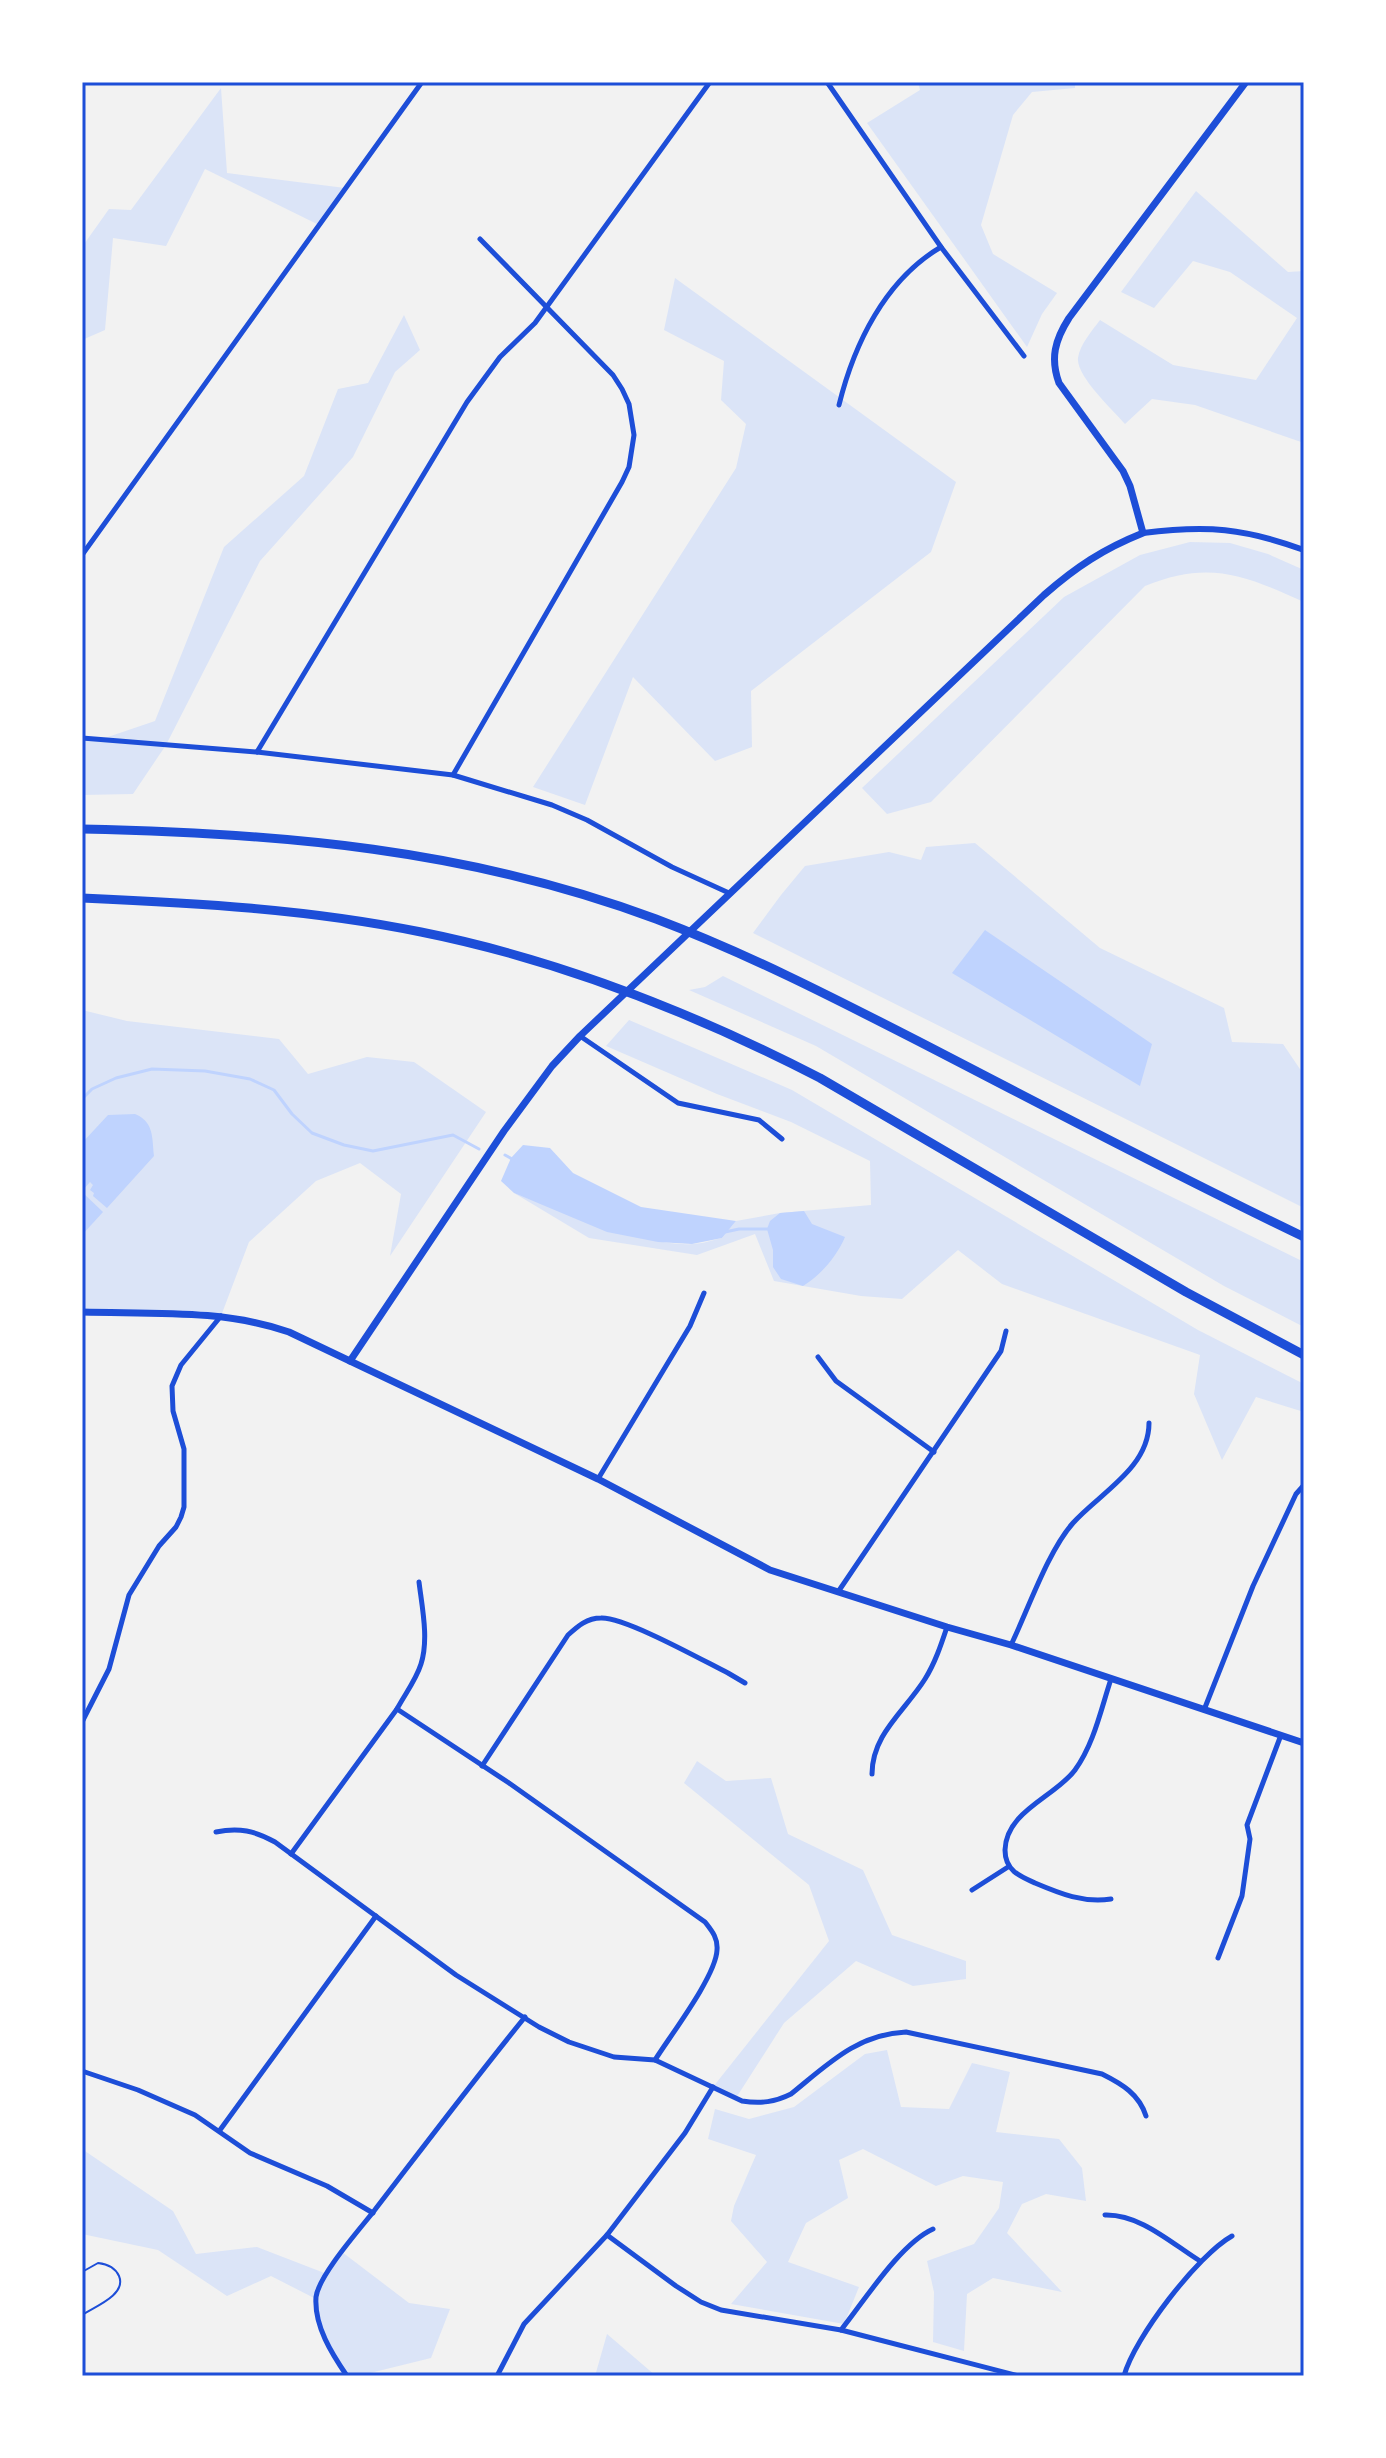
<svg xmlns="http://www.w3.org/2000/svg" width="1386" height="2458" font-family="'Noto Sans',sans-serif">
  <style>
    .green { fill: #dbe4f7 }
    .water { fill: #bfd3fe }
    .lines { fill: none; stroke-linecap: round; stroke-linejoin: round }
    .stream { stroke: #bfd3fe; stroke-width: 3 }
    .service { stroke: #1d4ed8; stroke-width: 2 }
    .minor { stroke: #1d4ed8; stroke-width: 5 }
    .tertiary { stroke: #1d4ed8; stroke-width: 6 }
    .secondary { stroke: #1d4ed8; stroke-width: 7 }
    .motorway { stroke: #1d4ed8; stroke-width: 9 }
    .neatline { fill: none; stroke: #1d4ed8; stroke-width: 3 }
  </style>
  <rect width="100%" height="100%" fill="#f2f2f2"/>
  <g class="green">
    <polygon points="918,82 1075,82 1075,88 1032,92 1013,115 981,225 993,254 1057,293 1042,314 1027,347 867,123 920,90"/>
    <polygon points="221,88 227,173 345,188 319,225 205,169 166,246 113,238 105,330 82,340 82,247 109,209 131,210"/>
    <path d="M1196 191 1288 272 1304 271V443L1195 405 1152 399 1125 424C1113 410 1076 376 1078 358 1080 344 1092 331 1100 320L1173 365 1256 380 1297 318 1230 272 1193 261 1154 308 1121 292Z"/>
    <polygon points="675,278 956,482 931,552 751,691 752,747 715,761 633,677 585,805 533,787 736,468 746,424 721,400 724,361 664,330"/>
    <polygon points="404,315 420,350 395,372 353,457 260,561 166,745 133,794 82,795 82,740 99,740 155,721 224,547 304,476 338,389 368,383"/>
    <path d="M1190 542 1230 543 1268 554 1304 570V602C1244 575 1209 560 1145 586L931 802 887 814 862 788 1064 597 1140 555Z"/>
    <polygon points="975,843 1100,948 1224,1008 1232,1042 1283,1044 1304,1075 1304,1208 753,933 781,895 805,866 889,852 921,860 926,847"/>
    <polygon points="723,976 1304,1262 1304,1327 1224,1286 816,1046 689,990 705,987"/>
    <polygon points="82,1010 127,1021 279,1039 308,1074 367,1057 414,1062 486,1112 390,1256 401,1194 360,1163 316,1181 249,1242 221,1316 82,1312"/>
    <path d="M629 1020 792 1090 1198 1330 1304 1384V1412L1256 1397 1222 1460 1194 1394 1200 1355 1002 1284 958 1250 902 1299 861 1296 774 1281 755 1234 697 1255 589 1238 514 1193C558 1210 646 1247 692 1244 702 1244 713 1240 722 1238L736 1221 780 1213 871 1205 870 1161 791 1122 717 1094 606 1046Z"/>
    <polygon points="697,1761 726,1781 771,1778 788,1834 863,1870 892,1935 966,1961 966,1979 913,1986 856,1961 784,2023 736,2098 713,2087 829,1941 809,1885 684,1783"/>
    <polygon points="887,2050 901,2107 949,2109 972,2063 1010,2072 996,2132 1059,2139 1082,2168 1086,2201 1046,2194 1022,2204 1007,2233 1062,2292 993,2278 967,2294 964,2351 933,2342 934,2292 927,2261 974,2244 999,2208 1003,2182 963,2176 936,2186 863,2149 839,2160 848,2198 806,2223 788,2262 859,2287 844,2324 731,2304 767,2262 731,2221 734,2206 756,2155 708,2139 715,2109 749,2119 794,2107 865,2054"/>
    <polygon points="82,2149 173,2211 196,2254 257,2247 327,2274 342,2252 409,2303 450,2309 431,2358 358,2376 347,2376 321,2331 316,2299 271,2276 227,2296 158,2250 82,2234"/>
    <polygon points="607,2334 656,2376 595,2376"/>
  </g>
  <g class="water">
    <polygon points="985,930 1152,1044 1140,1086 952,973"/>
    <path d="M135 1114C154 1122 152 1137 154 1156L107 1208 93 1196 94 1193 90 1190 93 1185 90 1182 82 1191V1143L108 1115Z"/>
    <polygon points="523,1145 550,1148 573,1173 641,1207 736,1221 722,1238 692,1244 658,1242 607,1232 514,1193 501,1181 511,1158"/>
    <polygon points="82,1192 103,1212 82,1235"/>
    <path d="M804 1211 812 1224 845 1237C837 1256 821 1275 803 1286L781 1279 773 1267V1250L767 1229 770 1221 780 1213Z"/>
  </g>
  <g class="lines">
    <g class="stream">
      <polyline points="82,1099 92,1089 116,1078 152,1069 205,1071 250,1079 274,1090 292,1114 312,1133 344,1145 373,1151 453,1135 479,1149"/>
      <polyline points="505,1155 514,1160"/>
      <polyline points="725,1232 739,1229 769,1229"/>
    </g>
    <path class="service" d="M82 2272 98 2263C107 2264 115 2267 119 2276 127 2295 94 2307 82 2315"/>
    <g class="minor">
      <polyline points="827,82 941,247 1024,356"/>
      <path d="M839 405C854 344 885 280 941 247"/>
      <polyline points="82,555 422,82"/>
      <polyline points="82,738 257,752 453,775 552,805 587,820 672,867 729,893"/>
      <polyline points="257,752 467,402 500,357 535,323 710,82"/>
      <polyline points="453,775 622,482 629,467 634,435 629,404 622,389 613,375 480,239"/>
      <polyline points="580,1036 678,1103 759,1120 782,1139"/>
      <polyline points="818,1357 836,1381 934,1452"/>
      <polyline points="598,1479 690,1326 704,1293"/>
      <polyline points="838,1592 1001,1351 1006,1331"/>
      <path d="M1011 1645C1028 1610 1048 1551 1073 1523 1100 1493 1149 1468 1149 1423"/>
      <path d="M1111 1679C1101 1709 1094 1744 1075 1770 1055 1797 1006 1811 1005 1850 1005 1870 1019 1876 1035 1883 1061 1894 1083 1903 1111 1899"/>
      <path d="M397 1709 509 1783 705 1922C712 1931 718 1938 717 1950 716 1976 670 2036 655 2060"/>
      <polyline points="1204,1710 1253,1586 1296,1494 1304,1485"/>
      <polyline points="82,1722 109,1669 129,1595 159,1546 176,1527 181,1517 184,1507 184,1449 173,1411 172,1386 181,1365 221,1316"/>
      <path d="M482 1766 568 1635C578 1626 587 1618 601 1618 625 1617 702 1660 728 1673L745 1683"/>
      <path d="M872 1774C872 1734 905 1711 925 1679 935 1663 941 1645 947 1627"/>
      <path d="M216 1832C239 1827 255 1831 275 1842L456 1975 539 2027 569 2042 614 2057 655 2060 742 2101C761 2104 775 2102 791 2094 827 2065 857 2034 906 2032L1102 2074C1122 2084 1139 2094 1146 2116"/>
      <path d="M291 1854 397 1709C405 1694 416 1680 421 1664 429 1639 422 1607 419 1582"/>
      <polyline points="972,1890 1008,1867"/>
      <polyline points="1218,1958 1242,1896 1250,1839 1247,1825 1281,1735"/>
      <polyline points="82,2071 138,2090 195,2115 250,2153 327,2186 373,2213"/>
      <polyline points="220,2130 376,1916"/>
      <path d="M1105 2215C1140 2214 1171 2243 1200 2261"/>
      <polyline points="607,2235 676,2286 701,2302 721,2310 841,2330 1019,2376"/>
      <path d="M841 2330C865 2300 900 2244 933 2229"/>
      <path d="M347 2376C332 2354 314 2326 316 2297 319 2275 359 2230 374 2211 424 2146 473 2081 525 2017"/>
      <polyline points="497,2376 524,2324 607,2235 685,2133 713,2087"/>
      <path d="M1124 2376C1134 2338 1198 2255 1232 2236"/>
    </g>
    <path class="tertiary" d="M1143 533C1207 525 1244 528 1304 550"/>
    <g class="secondary">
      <path d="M82 1312C151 1314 223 1309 289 1332L598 1479 770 1570 947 1627 1011 1645 1304 1743"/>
      <path d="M350 1361 504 1131 552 1066 580 1036 1044 595C1076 567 1103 549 1143 533L1130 486 1123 471 1059 383C1050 358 1055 340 1069 318L1246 82"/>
    </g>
    <g class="motorway">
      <path d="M82 829C280 833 469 849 656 919 746 953 832 997 918 1041 1046 1107 1174 1175 1304 1237"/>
      <path d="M82 898C195 903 309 909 421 932 561 960 694 1013 820 1078L1186 1292 1304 1355"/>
    </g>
  </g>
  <rect width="1386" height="2458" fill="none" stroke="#ffffff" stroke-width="168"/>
  <rect x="84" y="84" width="1218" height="2290" class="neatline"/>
</svg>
